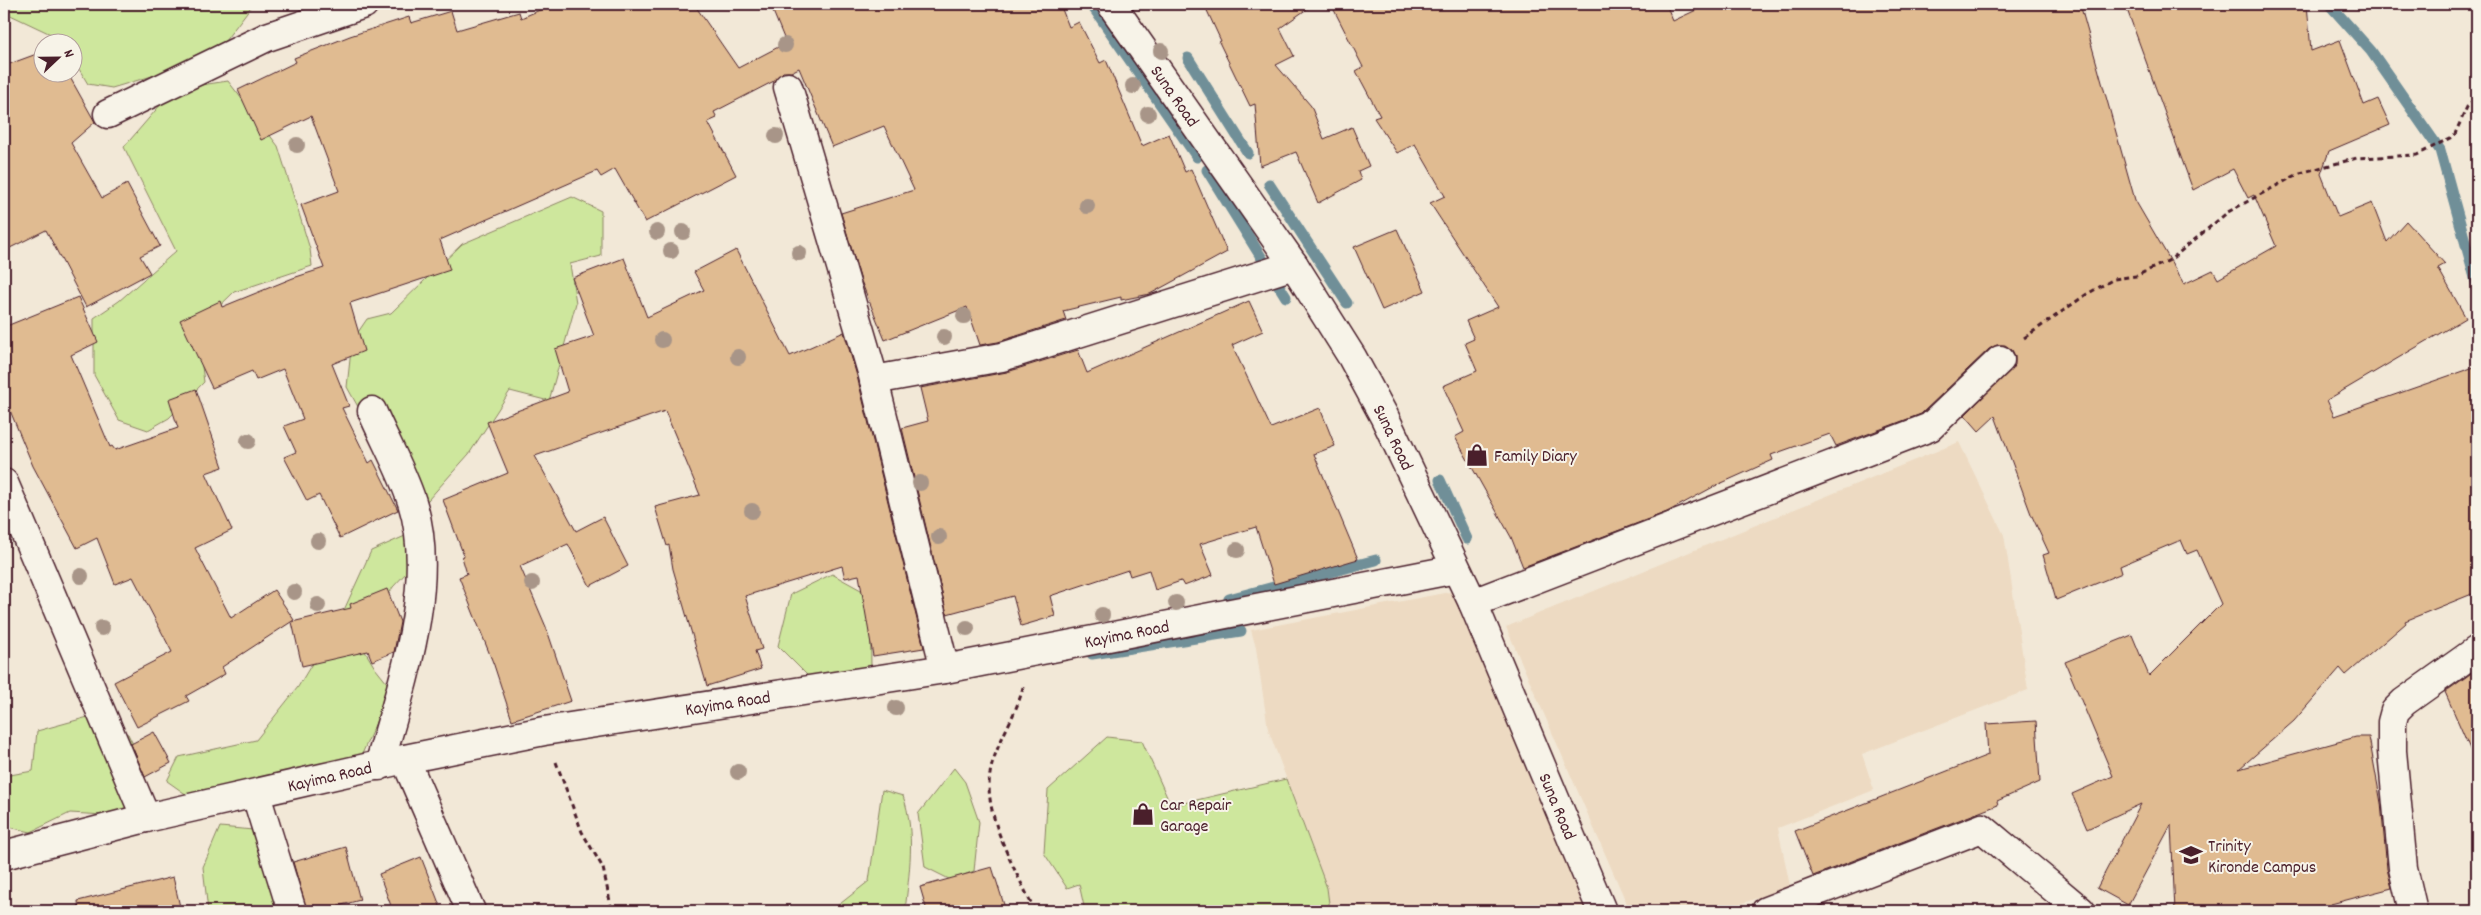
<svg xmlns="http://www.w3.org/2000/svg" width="2481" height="915" font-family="Dekko,sans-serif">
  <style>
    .built { fill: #eddac2 }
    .green { fill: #cee79d; stroke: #8c8364 }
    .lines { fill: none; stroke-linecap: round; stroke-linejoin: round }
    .stream { stroke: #6f8f98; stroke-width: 11 }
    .building { fill: #e0bb91; stroke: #4a1f2b }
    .street-casing { stroke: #4a1f2b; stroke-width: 31 }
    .secondary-casing { stroke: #4a1f2b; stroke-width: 31 }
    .path { stroke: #4a1f2b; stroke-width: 3; stroke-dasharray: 5 4; stroke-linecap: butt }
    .street { stroke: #f7f3e8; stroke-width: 28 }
    .secondary { stroke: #f7f3e8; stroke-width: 28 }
    .tree { fill: #a89588 }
    .labels { text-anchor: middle; stroke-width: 4; stroke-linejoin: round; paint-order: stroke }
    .street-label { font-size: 18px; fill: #4a1f2b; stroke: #f7f3e8 }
    .poi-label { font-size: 18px; fill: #4a1f2b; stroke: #f7f3e8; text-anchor: start }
  </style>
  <rect width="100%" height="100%" fill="#f2e8d7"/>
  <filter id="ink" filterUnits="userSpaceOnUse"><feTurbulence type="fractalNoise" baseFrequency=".02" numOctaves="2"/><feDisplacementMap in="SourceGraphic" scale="10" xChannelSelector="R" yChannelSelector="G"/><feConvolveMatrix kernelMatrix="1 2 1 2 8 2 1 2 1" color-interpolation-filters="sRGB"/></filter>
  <g filter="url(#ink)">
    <g class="built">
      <polygon points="1959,442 2004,535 2028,690 1862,754 1874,790 1778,828 1790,886 1721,911 1630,911 1506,627"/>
      <polygon points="1455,591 1594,911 1330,911 1327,888 1268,729 1256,648 1251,630"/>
    </g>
    <g class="green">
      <polygon points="4,4 253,4 225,41 162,73 112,88 88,84 73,59 72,42 63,42 59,38 4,12"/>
      <polygon points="228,81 278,146 310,249 312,266 234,292 197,328 204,382 169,418 148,430 119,420 94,375 94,318 119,301 176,251 124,147 174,89"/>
      <polygon points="572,197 601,211 601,256 570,264 576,303 549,401 510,391 469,454 420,509 395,473 347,387 352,341 367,319 391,313 462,244"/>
      <polygon points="405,536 414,553 407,572 393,587 360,643 375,668 391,688 359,761 194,800 167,781 179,757 256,740 298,687 344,610 371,551"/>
      <polygon points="832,574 870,595 871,667 814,682 778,646 791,594"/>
      <polygon points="88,717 128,734 143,765 142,805 104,815 70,813 31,832 4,826 4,776 33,771 37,731"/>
      <polygon points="1107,737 1142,741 1171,806 1286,779 1327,888 1330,911 1085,911 1079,884 1067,888 1044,853 1048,790"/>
      <polygon points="954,768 965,782 979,822 974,871 951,880 925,867 918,814"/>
      <path d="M882 790 903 796C916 832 909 874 905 911H831L869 881Z"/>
      <polygon points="220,827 253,830 282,911 208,911 203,867"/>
    </g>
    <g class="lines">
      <g class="stream">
        <polyline points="1091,4 1197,157"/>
        <polyline points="2329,4 2371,51 2440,150 2477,285"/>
        <polyline points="1188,58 1248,153"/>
        <polyline points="1207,170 1286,297"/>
        <polyline points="1269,184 1347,303"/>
        <polyline points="1440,480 1467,539"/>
        <polyline points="1229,599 1376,560"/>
        <polyline points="1092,654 1241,631"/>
      </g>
    </g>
    <g class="building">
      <polygon points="554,4 694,4 738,68 786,43 770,4 1060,4 1069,27 1079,22 1100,63 1106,60 1142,146 1169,134 1185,172 1191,169 1227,252 1150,294 1121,300 1121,297 1063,311 1066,320 998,342 980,345 967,307 885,340 861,281 841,213 914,190 884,126 832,147 799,68 791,72 783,72 774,81 714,112 717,118 708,122 736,175 645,222 615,169 601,177 597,171 440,240 450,270 350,303 364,351 332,364 349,406 342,408 369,463 373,460 398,510 340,538 319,495 307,501 284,457 296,452 284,426 303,419 283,369 256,380 252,371 212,388 180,320 220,301 222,307 293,278 324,268 301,205 339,191 311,116 261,140 238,90 296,62 294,58 350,36 409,17 411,23 451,11 457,30 519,12 521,18"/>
      <polygon points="1204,4 1314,4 1280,28 1294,56 1276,65 1311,106 1324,139 1352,127 1369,166 1358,171 1361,180 1318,203 1296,152 1260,166 1255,104 1250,106 1219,42 1221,41"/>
      <polygon points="1331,4 1666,4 1673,21 1709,4 2080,4 2135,200 2184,284 2213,270 2218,279 2276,246 2254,195 2248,198 2233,169 2193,190 2125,4 2307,4 2311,51 2340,40 2364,105 2378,99 2390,125 2329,151 2321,174 2338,217 2372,203 2387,242 2406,221 2445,264 2438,268 2466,318 2327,400 2334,416 2477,366 2477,592 2405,621 2406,623 2346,675 2340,668 2294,721 2239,769 2356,737 2369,737 2381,803 2387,869 2392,888 2331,904 2332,908 2307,911 2175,911 2171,825 2128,905 2097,888 2141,804 2087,829 2072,794 2113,776 2065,662 2132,635 2149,676 2221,604 2197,550 2187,554 2181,540 2120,566 2122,573 2056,600 2043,555 2049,553 2031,514 1995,416 1979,431 1965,415 2015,365 2015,356 2012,350 2005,345 1997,345 1989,349 1921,414 1836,446 1830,434 1771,455 1773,460 1715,486 1667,512 1523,567 1511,537 1455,437 1464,432 1443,386 1477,371 1465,343 1474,339 1466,321 1498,307 1430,203 1445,196 1415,144 1397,153 1374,118 1380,116 1356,71 1363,67"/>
      <polygon points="42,52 42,72 67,72 95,122 71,143 102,198 127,184 160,246 140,256 150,273 86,307 46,230 4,251 4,66"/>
      <polygon points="1397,229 1425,291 1382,310 1354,247"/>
      <polygon points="736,250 790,356 844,332 857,376 924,648 873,656 859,575 845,578 842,566 745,596 762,649 755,651 761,669 707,686 673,569 669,545 667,546 655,507 700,495 665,411 535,456 576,531 603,517 628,566 590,586 568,544 520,566 546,627 571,701 512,720 494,665 459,577 467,574 462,557 464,556 443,500 508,473 487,422 568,392 555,349 594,336 572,278 624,258 647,317 704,290 694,272"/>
      <polygon points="78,297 98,342 71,355 110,447 112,446 115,450 178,428 169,399 196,389 223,467 206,473 232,530 195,548 231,618 274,590 294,620 222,667 225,674 186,696 189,701 137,727 114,682 172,652 133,577 115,584 97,538 77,548 33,466 4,396 4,327"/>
      <polygon points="1249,301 1263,331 1232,345 1271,428 1320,408 1335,446 1314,454 1358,559 1274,584 1256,527 1200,544 1213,575 1184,586 1181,581 1155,590 1149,570 1130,576 1128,570 1050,596 1055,616 1021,626 1013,596 947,614 902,428 928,421 920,388 1007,372 1078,350 1087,373"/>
      <polygon points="387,589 400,622 394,652 372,661 368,651 302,666 292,622 351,608 350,604"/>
      <polygon points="2477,669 2477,765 2445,692"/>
      <polygon points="2036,721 2040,782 1997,801 1998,805 1813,876 1795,831 1988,755 1986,724"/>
      <polygon points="154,732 171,763 145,777 131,744"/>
      <polygon points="346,847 360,900 320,911 307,911 293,862"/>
      <polygon points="421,857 442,911 393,911 379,874"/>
      <polygon points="992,867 1006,911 927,911 920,887"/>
      <polygon points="173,877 181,911 79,911 78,901"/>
    </g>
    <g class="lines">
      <defs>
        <g id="street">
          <polyline points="788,87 872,372 945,669"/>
          <polyline points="108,114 267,37 364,4"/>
          <polyline points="874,380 1002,357 1294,265"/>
          <path d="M372 411C385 441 402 471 412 502 438 583 401 687 379 766"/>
          <polyline points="4,483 146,818"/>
          <polyline points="1473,603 1930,427 2000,360"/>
          <polyline points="405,759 471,911"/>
          <polyline points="256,795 292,911"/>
          <path id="s1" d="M4 855 146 818 405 759 544 731 945 669 1456 569"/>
          <polyline points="1766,911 1982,828 2081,911"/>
          <polyline points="2413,911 2403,868 2392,751 2392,722 2395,711 2404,702 2477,650"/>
        </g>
        <g id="secondary">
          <path id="s2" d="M1111 4 1294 265 1352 357 1384 416 1473 603 1602 911"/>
        </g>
      </defs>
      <use href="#street" class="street-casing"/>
      <use href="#secondary" class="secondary-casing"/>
      <g class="path">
        <polyline points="2024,338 2087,294 2114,279 2136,276 2170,260 2228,212 2300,173 2357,158 2417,155 2454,136 2467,107 2477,97"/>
        <path d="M1023 687C1017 715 994 746 990 774 983 816 1017 873 1035 911"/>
        <polyline points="556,762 582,832 603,868 612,911"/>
      </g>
      <use href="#street" class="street"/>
      <use href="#secondary" class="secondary"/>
    </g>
    <g class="tree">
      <circle cx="785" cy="45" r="8"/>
      <circle cx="1161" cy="51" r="8"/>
      <circle cx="1133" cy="86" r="8"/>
      <circle cx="1148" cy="114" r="8"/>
      <circle cx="776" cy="136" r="8"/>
      <circle cx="297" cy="145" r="8"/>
      <circle cx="1087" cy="206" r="8"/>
      <circle cx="657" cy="232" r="8"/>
      <circle cx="683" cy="232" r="8"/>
      <circle cx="671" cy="251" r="8"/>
      <circle cx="799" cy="253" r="8"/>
      <circle cx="964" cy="316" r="8"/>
      <circle cx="944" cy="337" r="8"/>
      <circle cx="662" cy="340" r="8"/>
      <circle cx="738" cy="357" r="8"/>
      <circle cx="248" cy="441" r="8"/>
      <circle cx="920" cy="483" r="8"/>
      <circle cx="752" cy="511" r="8"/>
      <circle cx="939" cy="537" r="8"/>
      <circle cx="318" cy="541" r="8"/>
      <circle cx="1237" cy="550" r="8"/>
      <circle cx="81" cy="576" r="8"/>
      <circle cx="532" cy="583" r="8"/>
      <circle cx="294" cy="592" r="8"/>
      <circle cx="1176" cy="603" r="8"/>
      <circle cx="318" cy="605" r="8"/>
      <circle cx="1102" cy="615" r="8"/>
      <circle cx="102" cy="628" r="8"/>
      <circle cx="967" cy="628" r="8"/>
      <circle cx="896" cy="708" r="8"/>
      <circle cx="738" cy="772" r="8"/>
    </g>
  </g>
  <defs>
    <symbol id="shop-bare" viewBox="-9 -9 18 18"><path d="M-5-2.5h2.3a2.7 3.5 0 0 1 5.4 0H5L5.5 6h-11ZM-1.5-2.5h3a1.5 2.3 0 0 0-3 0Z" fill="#4a1f2b" stroke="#f7f3e8" stroke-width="2.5" paint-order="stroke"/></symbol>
    <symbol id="school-bare" viewBox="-9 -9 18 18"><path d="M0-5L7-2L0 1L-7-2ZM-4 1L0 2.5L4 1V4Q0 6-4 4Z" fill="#4a1f2b" stroke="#f7f3e8" stroke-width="2.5" paint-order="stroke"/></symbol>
  </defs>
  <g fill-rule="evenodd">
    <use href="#shop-bare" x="1461" y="439" width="32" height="32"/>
    <use href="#shop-bare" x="1127" y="798" width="32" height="32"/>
    <use href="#school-bare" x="2175" y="839" width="32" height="32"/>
  </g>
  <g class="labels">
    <g class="street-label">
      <text dy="6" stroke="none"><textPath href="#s2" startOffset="112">Suna Road</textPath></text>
      <text dy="6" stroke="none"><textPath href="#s2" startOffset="518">Suna Road</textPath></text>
      <text dy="6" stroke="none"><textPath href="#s1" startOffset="1145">Kayima Road</textPath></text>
      <text dy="6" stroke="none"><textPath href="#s1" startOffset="740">Kayima Road</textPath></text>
      <text dy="6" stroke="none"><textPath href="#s1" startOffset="335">Kayima Road</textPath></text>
      <text dy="6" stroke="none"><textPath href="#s2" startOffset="922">Suna Road</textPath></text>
    </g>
    <g class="poi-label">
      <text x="1494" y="461">Family Diary</text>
      <text x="1160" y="810">Car Repair<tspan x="1160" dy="21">Garage</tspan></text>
      <text x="2208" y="851">Trinity<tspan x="2208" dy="21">Kironde Campus</tspan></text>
    </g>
  </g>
  <rect width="2481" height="915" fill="none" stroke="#f7f3e8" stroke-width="20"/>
  <rect x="10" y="10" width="2461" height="895" fill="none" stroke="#4a1f2b" stroke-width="2" filter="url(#ink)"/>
  <g transform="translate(58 58) rotate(68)"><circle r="24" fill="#f7f3e8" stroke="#b29e9c"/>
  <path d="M0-4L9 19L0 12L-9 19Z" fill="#4a1f2b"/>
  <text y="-8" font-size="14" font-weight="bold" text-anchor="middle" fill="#4a1f2b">N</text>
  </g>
</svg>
